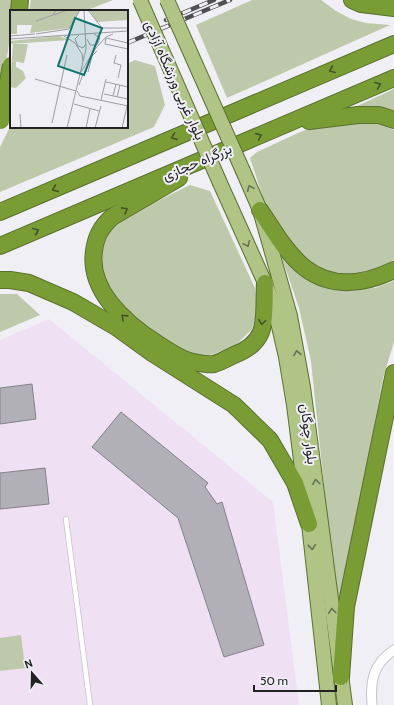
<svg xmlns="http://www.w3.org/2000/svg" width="394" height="705" font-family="Cabin,Vazirmatn,sans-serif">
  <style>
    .commercial { fill: #efe0f3 }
    .green { fill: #bdc9aa }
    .building { fill: #b1b0b7; stroke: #848289 }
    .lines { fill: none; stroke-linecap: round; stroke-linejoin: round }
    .lane-casing { stroke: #c5c3cb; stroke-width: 6 }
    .street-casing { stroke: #c5c3cb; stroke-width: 11 }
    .primary-casing { stroke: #5b712e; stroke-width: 16 }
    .highway-casing { stroke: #5b712e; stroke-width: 18 }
    .lane { stroke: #fff; stroke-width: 4.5 }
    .street { stroke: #fff; stroke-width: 9 }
    .primary { stroke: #afc485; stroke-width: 14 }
    .highway { stroke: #799c34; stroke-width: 16 }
    .rail-casing { stroke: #4f4f52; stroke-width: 4.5 }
    .rail { stroke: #f0eff6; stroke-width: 3; stroke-dasharray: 9; stroke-linecap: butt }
    .primary-bridge-casing { stroke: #5b712e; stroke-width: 16; stroke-linecap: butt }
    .highway-bridge-casing { stroke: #5b712e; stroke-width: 18; stroke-linecap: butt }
    .primary-bridge { stroke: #afc485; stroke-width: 14 }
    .highway-bridge { stroke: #799c34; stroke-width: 16 }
    .oneway { stroke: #45532a }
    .oneway2 { stroke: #687354 }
    .labels { text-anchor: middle; stroke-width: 4; stroke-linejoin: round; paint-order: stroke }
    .street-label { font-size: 14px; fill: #222224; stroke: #f0eff6 }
    .inset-road { fill: none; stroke: #9e9da2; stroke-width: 1 }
    .view { fill: #0f766e; fill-opacity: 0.15; stroke: #0f766e; stroke-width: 2 }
    .inset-edge { fill: none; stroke: #222224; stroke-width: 2 }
  </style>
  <rect width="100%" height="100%" fill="#f0eff6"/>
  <polygon class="commercial" points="49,319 273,502 299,705 0,705 0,340"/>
  <g class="green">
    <path d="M0 0H14L13 11H11C11 37 7 63 0 88Z"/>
    <polygon points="31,0 113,0 85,11 29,11"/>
    <polygon points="252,0 321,0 336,11 351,19 366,23 390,25 227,98 196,25"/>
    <polygon points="135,60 155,66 165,105 154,127 0,192 0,147 11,125 11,127 127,127 127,64"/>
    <polygon points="394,89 394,111 376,107 355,107"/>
    <path d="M350 118 377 123 394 130V260C377 270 352 279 332 274 310 268 280 232 270 212 261 196 256 175 250 158L257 152 298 133 318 125Z"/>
    <polygon points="190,185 210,191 255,288 258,310 252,329 234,347 207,356 186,353 158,334 118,302 102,278 96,252 104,232 117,221"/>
    <polygon points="282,258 285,258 311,281 336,290 375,288 394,281 394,342 383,378 353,539 339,598 336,600 311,361 299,308"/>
    <polygon points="0,294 17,294 40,315 0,332"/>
    <polygon points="21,635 25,668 0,671 0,638"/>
  </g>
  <g class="building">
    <polygon points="32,384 36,419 0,424 0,388"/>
    <polygon points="121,412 208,483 205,487 217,504 222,502 264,645 224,657 178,518 92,447"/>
    <polygon points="45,468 49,504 0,509 0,473"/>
  </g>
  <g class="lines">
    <defs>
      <polyline id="lane" points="66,519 90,705"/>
      <path id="street" d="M372 705C370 681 373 664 394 650"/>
      <g id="primary">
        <polyline points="243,171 260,210 290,316 303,387 345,705"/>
        <polyline points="220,183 265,283 275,309 286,357 294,405 309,524 329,705"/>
      </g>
      <g id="highway">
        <polyline points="352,0 361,4 394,8"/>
        <polyline points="19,11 20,0"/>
        <polyline points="309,121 358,115 379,115 394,120"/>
        <path d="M179 178 112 217C101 227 96 236 94 251 88 292 127 324 158 344 167 350 183 360 193 362 199 363 208 365 214 364 221 362 228 358 234 355 245 351 256 344 261 332 266 319 264 297 265 283"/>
        <path d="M260 210C273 229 286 253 305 268 332 289 365 284 394 270"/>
        <polyline points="0,212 394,44"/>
        <polyline points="0,246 394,78"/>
        <polyline points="0,280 10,280 29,283 73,302 116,327 152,353 234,405 270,440 295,483 309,524"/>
        <polyline points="341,677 346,607 394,373"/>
      </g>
    </defs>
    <use href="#lane" class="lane-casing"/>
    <use href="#street" class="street-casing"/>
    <use href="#primary" class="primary-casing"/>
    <use href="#highway" class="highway-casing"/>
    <use href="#lane" class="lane"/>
    <use href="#street" class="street"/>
    <use href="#primary" class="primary"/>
    <use href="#highway" class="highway"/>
    <defs>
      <g id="rail">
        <polyline points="166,20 214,0"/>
        <polyline points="127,43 230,0"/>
        <polyline points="0,86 11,82"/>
        <polyline points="0,93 11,89"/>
      </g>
    </defs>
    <use href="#rail" class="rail-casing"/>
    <use href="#rail" class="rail"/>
    <defs>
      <g id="primary-bridge">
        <polyline points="140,0 220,183"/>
        <polyline points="167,0 243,171"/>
      </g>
      <polyline id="highway-bridge" points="1,121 11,65"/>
    </defs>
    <use href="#primary-bridge" class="primary-bridge-casing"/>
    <use href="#highway-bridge" class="highway-bridge-casing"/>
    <use href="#primary-bridge" class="primary-bridge"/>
    <use href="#highway-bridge" class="highway-bridge"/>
  </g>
  <defs><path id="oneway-chevron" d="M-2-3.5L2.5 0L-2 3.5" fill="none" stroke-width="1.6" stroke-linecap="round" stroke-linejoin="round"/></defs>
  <g class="oneway">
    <use href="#oneway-chevron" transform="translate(332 70) rotate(157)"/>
    <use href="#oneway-chevron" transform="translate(378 85) rotate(-23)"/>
    <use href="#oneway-chevron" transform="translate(259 136) rotate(-24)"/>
    <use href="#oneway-chevron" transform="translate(174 137) rotate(157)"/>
    <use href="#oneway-chevron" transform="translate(55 189) rotate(157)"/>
    <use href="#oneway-chevron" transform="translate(125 210) rotate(-29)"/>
    <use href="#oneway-chevron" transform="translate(36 231) rotate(-23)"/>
    <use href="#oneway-chevron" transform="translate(124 317) rotate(-136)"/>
    <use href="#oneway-chevron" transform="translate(262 322) rotate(98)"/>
  </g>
  <g class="oneway2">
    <use href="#oneway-chevron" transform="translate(250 188) rotate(-114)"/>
    <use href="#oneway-chevron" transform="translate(247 244) rotate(66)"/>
    <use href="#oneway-chevron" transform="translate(297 353) rotate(-100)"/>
    <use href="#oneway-chevron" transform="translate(316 482) rotate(-97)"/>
    <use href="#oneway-chevron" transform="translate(312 547) rotate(84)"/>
    <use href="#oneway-chevron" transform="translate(332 611) rotate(-97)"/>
  </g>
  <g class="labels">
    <g class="street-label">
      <text transform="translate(175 80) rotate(66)" y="5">بلوار غربی ورزشگاه آزادی</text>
      <text transform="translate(197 162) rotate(-23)" y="5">بزرگراه حجازی</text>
      <text transform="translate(309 434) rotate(83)" y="5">بلوار چوگان</text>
    </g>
  </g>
  <g transform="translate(10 10)">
    <rect width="118" height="118" fill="#f0eff6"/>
    <path d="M0 0H70L60 18 20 23 22 15H7V24H0ZM79 0H118V10L87 12ZM49 26 60 30 0 34V31ZM3 34H18L14 53 2 51 6 52V57L13 61 16 68 6 78 0 77Z" fill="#bdc9aa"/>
    <path class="inset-road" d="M78 0 92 18H118M44 5 57 0M26 11 43 5 46 0M26 24 59 19 70 0M69 25 65 29 68 36 73 38 76 34M0 26 25 24M54 26 65 33 72 44 73 51M0 29 118 21M77 29 80 35H87L90 28 84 24M118 33 96 28 95 34 118 39M106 45 104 53 111 55 108 68M71 62 85 39 96 27 103 24M78 62 82 46 87 41M25 69 66 81M96 72 118 77M69 75 73 64 77 61M67 81 70 86 118 96M94 84 118 89M103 86 106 74M107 87 110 75M91 90 96 69M64 94 89 101M10 104 11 118M42 113 57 45M57 118 76 39 74 0M76 118 80 99M85 118 91 96M112 118 118 92"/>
    <path class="view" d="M65 8 92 18 74 65 48 56Z"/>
    <rect width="118" height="118" class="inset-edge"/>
  </g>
  <g transform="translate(32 673) rotate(340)" stroke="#f0eff6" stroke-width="3" paint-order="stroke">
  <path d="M0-3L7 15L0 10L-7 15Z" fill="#222224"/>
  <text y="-6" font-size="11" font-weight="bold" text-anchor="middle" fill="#222224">N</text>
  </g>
  <path d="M254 685v6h82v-6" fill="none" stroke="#222224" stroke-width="2"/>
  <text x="260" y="685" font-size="12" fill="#222224" stroke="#f0eff6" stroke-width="3" paint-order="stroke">50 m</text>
</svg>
